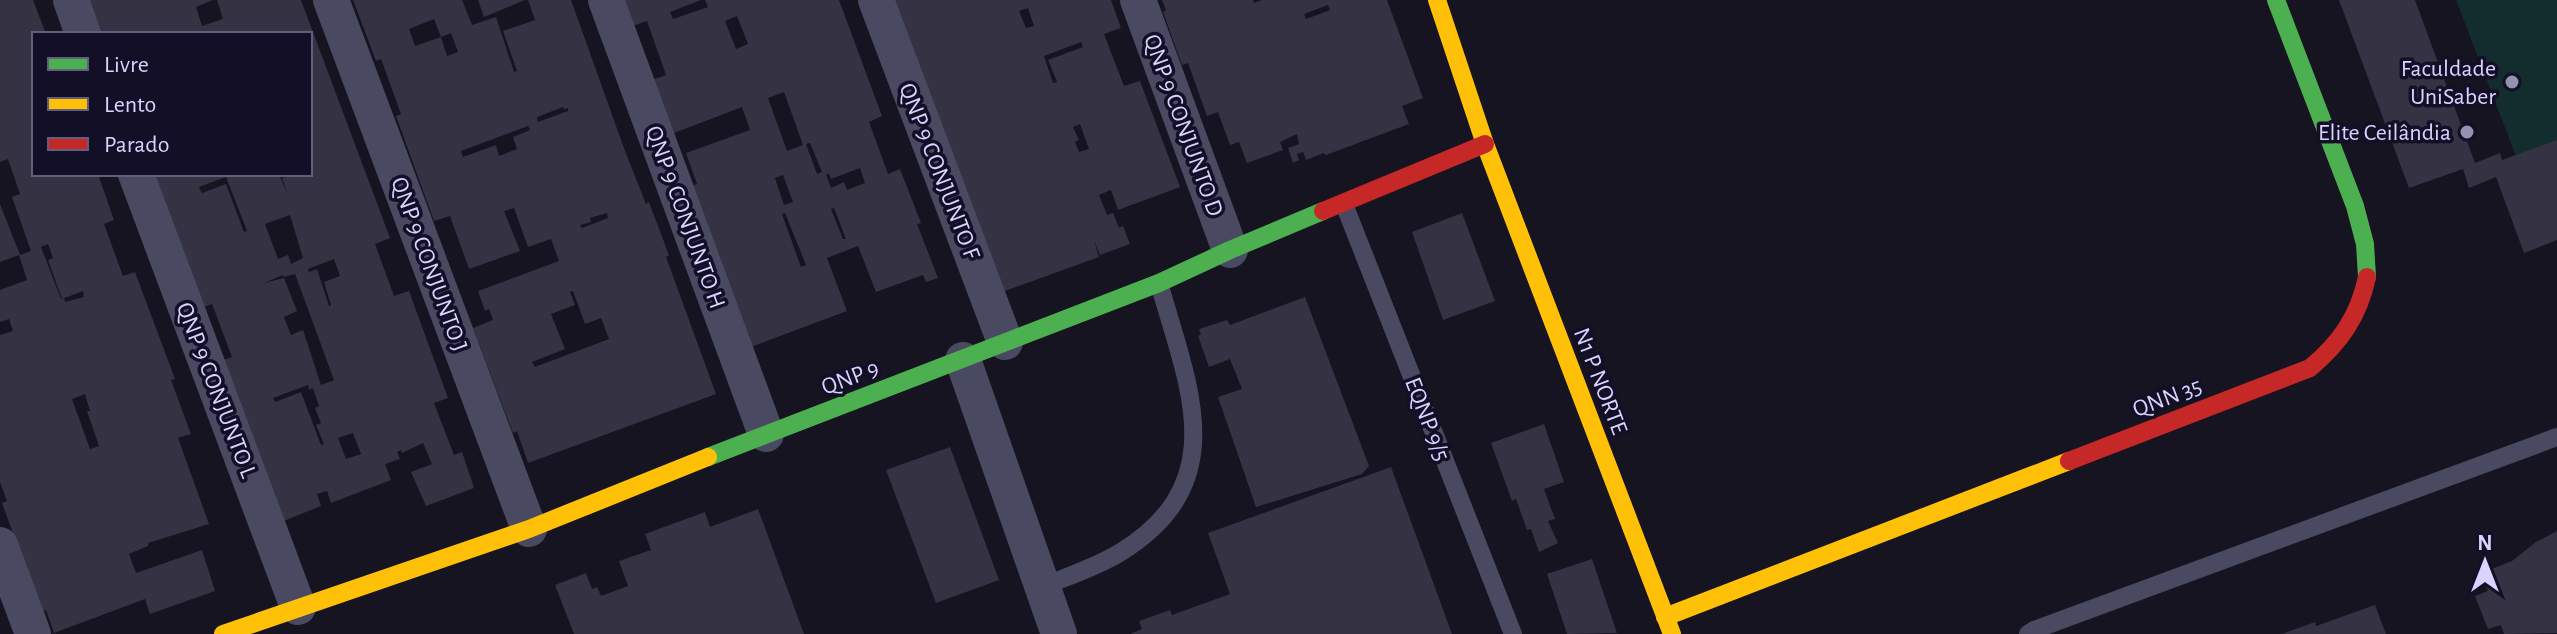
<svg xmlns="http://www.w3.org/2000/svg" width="2557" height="634" font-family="'Alegreya Sans',sans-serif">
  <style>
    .green { fill: #132c2d }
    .building { fill: #343243; fill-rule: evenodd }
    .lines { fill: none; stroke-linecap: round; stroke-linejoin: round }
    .lane { stroke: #4a4962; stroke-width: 18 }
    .street { stroke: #4a4962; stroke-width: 36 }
    .fast { stroke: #4caf50; stroke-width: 18 }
    .slow { stroke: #ffc107; stroke-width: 18 }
    .jam { stroke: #c62828; stroke-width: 18 }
    .poi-dot { fill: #9591b1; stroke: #130f26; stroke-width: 3 }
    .labels { text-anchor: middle; stroke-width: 7; stroke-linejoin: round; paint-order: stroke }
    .poi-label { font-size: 24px; fill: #d9d4ff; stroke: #130f26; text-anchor: end }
    .street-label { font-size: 24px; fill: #d9d4ff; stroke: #130f26 }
  </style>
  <rect width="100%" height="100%" fill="#161421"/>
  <polygon class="green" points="2456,0 2557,0 2557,150 2519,164"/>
  <g class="building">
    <path d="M0 0H33L46 34H34V174H98L114 220 104 224 123 276 135 272 175 379 171 380 191 434 178 438 209 524 148 543V546L129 554 136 573 202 550 215 591 150 614 145 599 54 633 46 610 42 612 2 503 7 501 0 482V335L13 331 9 319 0 322V290L27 280 19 255 0 262V204L20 255 31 251 12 197 20 194 8 159 0 162ZM48 244 53 258 48 260 62 299 83 291 84 297 65 302 64 298 61 299 41 247ZM85 394 90 411H87L99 446 90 449 72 399Z"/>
    <path d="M83 0H213L196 7 202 26 223 19 217 0H301L390 238 375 244 394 296 409 291 448 398 434 403 454 455 462 452 474 488 426 506 411 472 432 464 423 443 402 453 401 450 397 452 400 459 385 464 391 480 331 503 327 491 317 494 321 506 276 524 218 362 232 357 212 304 198 309 147 174H279L288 195 282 178 293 174H310V34H96ZM226 177 247 231 244 232 226 184 202 193 199 187ZM290 215 303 258 291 264 288 255 278 259 265 224ZM334 259 340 276 324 282 331 305 329 306 317 269 309 272 308 269ZM295 274 334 380 321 385 303 330 291 335 284 317 297 311 284 278 264 283 283 275 284 277ZM308 385 309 390 313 388 319 406 315 408 321 423 316 425 324 444 321 445 301 392 275 402 273 398ZM353 433 361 454 346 459 338 438Z"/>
    <path d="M353 0H462L472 25 496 17 514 72 517 71 503 31 535 20 528 0H571L625 151 646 204 649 202 669 255 666 257 716 394 528 463 517 431 513 433 473 328 493 320 489 309 485 311 478 291 559 261 551 239 528 247 514 208 504 211 520 251 469 269 450 216 434 221 396 116 401 114 381 59 376 61ZM434 19 441 37 451 33 458 52 447 56 441 37 415 46 409 29ZM563 107 564 109 568 108V111L538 122 537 117ZM528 126 530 130 513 137 517 149 499 156 496 145 463 157 461 151ZM607 213 608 218 582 228 580 225 591 222 590 218ZM573 291 585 324 601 318 609 339 535 367 532 362 565 349 551 314 575 305 570 292Z"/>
    <polygon points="478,0 525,0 484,17"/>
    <path d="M619 0H701L670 12 673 19 708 7 705 0H839L882 116 869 122 888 174 900 169 921 223 917 224 938 278 926 282 923 275 876 292 858 246 827 258 847 311 748 348 689 187 697 184 686 153 750 130 742 107 669 135 649 81 666 75 647 21 630 27ZM737 16 748 44 736 49 725 21ZM784 92 803 145 787 151 768 98ZM810 143 822 172 817 174 806 144ZM860 168 865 183 847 190 844 182 831 188 826 174H829L831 179ZM783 175 793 202 784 205 775 178ZM834 208 846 239H843L831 209ZM785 213 806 265 801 267 782 214Z"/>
    <path d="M891 0H1111L1121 28 1104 34 1124 86 1140 81 1180 187 1118 210 1111 190 1099 195 1107 215 1113 213 1119 228 1123 226 1130 244 1100 255 1094 241 1099 257 1002 292ZM1028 8 1034 26 1026 28 1019 11ZM1081 42 1083 47 1048 60 1057 82 1053 83 1044 56ZM1080 124 1089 149 1079 152 1075 142 1079 140 1073 127Z"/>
    <path d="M1162 0H1253L1254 3 1262 0H1387L1423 98 1402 106 1409 124 1326 155 1324 153 1306 160 1303 152 1297 154 1299 160 1293 163 1288 148 1299 144 1297 134 1280 142 1283 150 1247 163 1239 142 1230 145 1218 112 1207 116 1188 63 1182 65 1163 12 1166 10ZM1328 5 1330 10 1306 19 1304 14Z"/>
    <polygon points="2339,0 2415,0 2475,163 2500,153 2502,160 2557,140 2557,240 2524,253 2496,177 2469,188 2463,169 2409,188"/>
    <polygon points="1462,213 1495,301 1443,320 1412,232"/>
    <polygon points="1305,297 1369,466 1362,474 1256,507 1218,397 1242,389 1230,359 1209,367 1198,336 1201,335 1199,329 1227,320 1230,325"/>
    <polygon points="1544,424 1564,482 1544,489 1555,519 1548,521 1558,543 1539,552 1531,529 1527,530 1516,499 1512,501 1491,443"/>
    <polygon points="950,447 999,580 936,603 886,470"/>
    <polygon points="1391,467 1452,634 1130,634 1142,629 1139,621 1170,610 1172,615 1230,594 1208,533"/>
    <polygon points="758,509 804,634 574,634 555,585 586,573 592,589 597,587 601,596 628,586 619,561 651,550 645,534 705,512 710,527"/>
    <polygon points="2557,531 2557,633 2504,634 2501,625 2488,629 2475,596 2488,591 2481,573 2512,561 2536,542"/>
    <polygon points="1592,559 1617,633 1567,634 1547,574"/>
    <polygon points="2375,605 2386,634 2282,634 2315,622 2316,626"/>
  </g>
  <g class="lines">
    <g class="lane">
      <polyline points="1344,204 1513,634"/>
      <path d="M1042 587C1068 576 1097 567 1121 552 1234 482 1188 386 1159 283"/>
      <polyline points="2028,634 2034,630 2557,437"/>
    </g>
    <g class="street">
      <polyline points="71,0 83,34"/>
      <polyline points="331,0 529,529"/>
      <polyline points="606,0 766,434"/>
      <polyline points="876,0 1005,342"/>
      <polyline points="1138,0 1230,250"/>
      <polyline points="136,174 298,607"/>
      <polyline points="963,360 1059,634"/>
      <polyline points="0,545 33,634"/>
    </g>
    <g class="fast">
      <polyline points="2276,0 2355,206 2365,244 2367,277"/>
      <polyline points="708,457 1159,283 1230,250 1323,211"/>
    </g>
    <g class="slow">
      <polyline points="1437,0 1485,144 1672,634"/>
      <polyline points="1665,617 2069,461"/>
      <polyline points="223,634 529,529 708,457"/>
    </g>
    <g class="jam">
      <polyline points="1323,211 1485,144"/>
      <path d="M2069 461 2310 368C2340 343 2359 316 2367 277"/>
    </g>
  </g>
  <g class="poi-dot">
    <circle cx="2512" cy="82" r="8"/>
    <circle cx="2467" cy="132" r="8"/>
  </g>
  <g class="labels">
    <g class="poi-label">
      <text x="2496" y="76">Faculdade<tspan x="2496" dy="28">UniSaber</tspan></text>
      <text x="2451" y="140">Elite Ceilândia</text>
    </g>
    <g class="street-label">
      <text transform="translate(1184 125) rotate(70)" y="8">QNP 9 CONJUNTO D</text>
      <text transform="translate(940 171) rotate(69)" y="8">QNP 9 CONJUNTO F</text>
      <text transform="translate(686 217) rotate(70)" y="8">QNP 9 CONJUNTO H</text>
      <text transform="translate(430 264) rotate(70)" y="8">QNP 9 CONJUNTO J</text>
      <text transform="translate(850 377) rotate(-21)" y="8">QNP 9</text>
      <text transform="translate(1601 381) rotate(69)" y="8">N1 P NORTE</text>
      <text transform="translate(217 390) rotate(69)" y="8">QNP 9 CONJUNTO L</text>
      <text transform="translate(2167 397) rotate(-21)" y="8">QNN 35</text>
      <text transform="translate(1428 419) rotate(69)" y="8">EQNP 9/5</text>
    </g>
  </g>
  <rect x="32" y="32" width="280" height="144" fill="#130f26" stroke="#625e7d" stroke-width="2"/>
  <rect x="48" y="58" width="40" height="12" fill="#4caf50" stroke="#625e7d" stroke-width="2"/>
  <text x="104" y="72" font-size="24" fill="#d9d4ff">Livre</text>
  <rect x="48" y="98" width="40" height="12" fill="#ffc107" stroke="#625e7d" stroke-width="2"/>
  <text x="104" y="112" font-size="24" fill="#d9d4ff">Lento</text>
  <rect x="48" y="138" width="40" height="12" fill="#c62828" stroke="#625e7d" stroke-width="2"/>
  <text x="104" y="152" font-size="24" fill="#d9d4ff">Parado</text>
  <g transform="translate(2485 562)" stroke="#130f26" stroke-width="6" paint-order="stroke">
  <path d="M0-6L14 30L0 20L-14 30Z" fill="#d9d4ff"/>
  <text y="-12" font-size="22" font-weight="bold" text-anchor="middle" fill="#d9d4ff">N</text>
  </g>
</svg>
